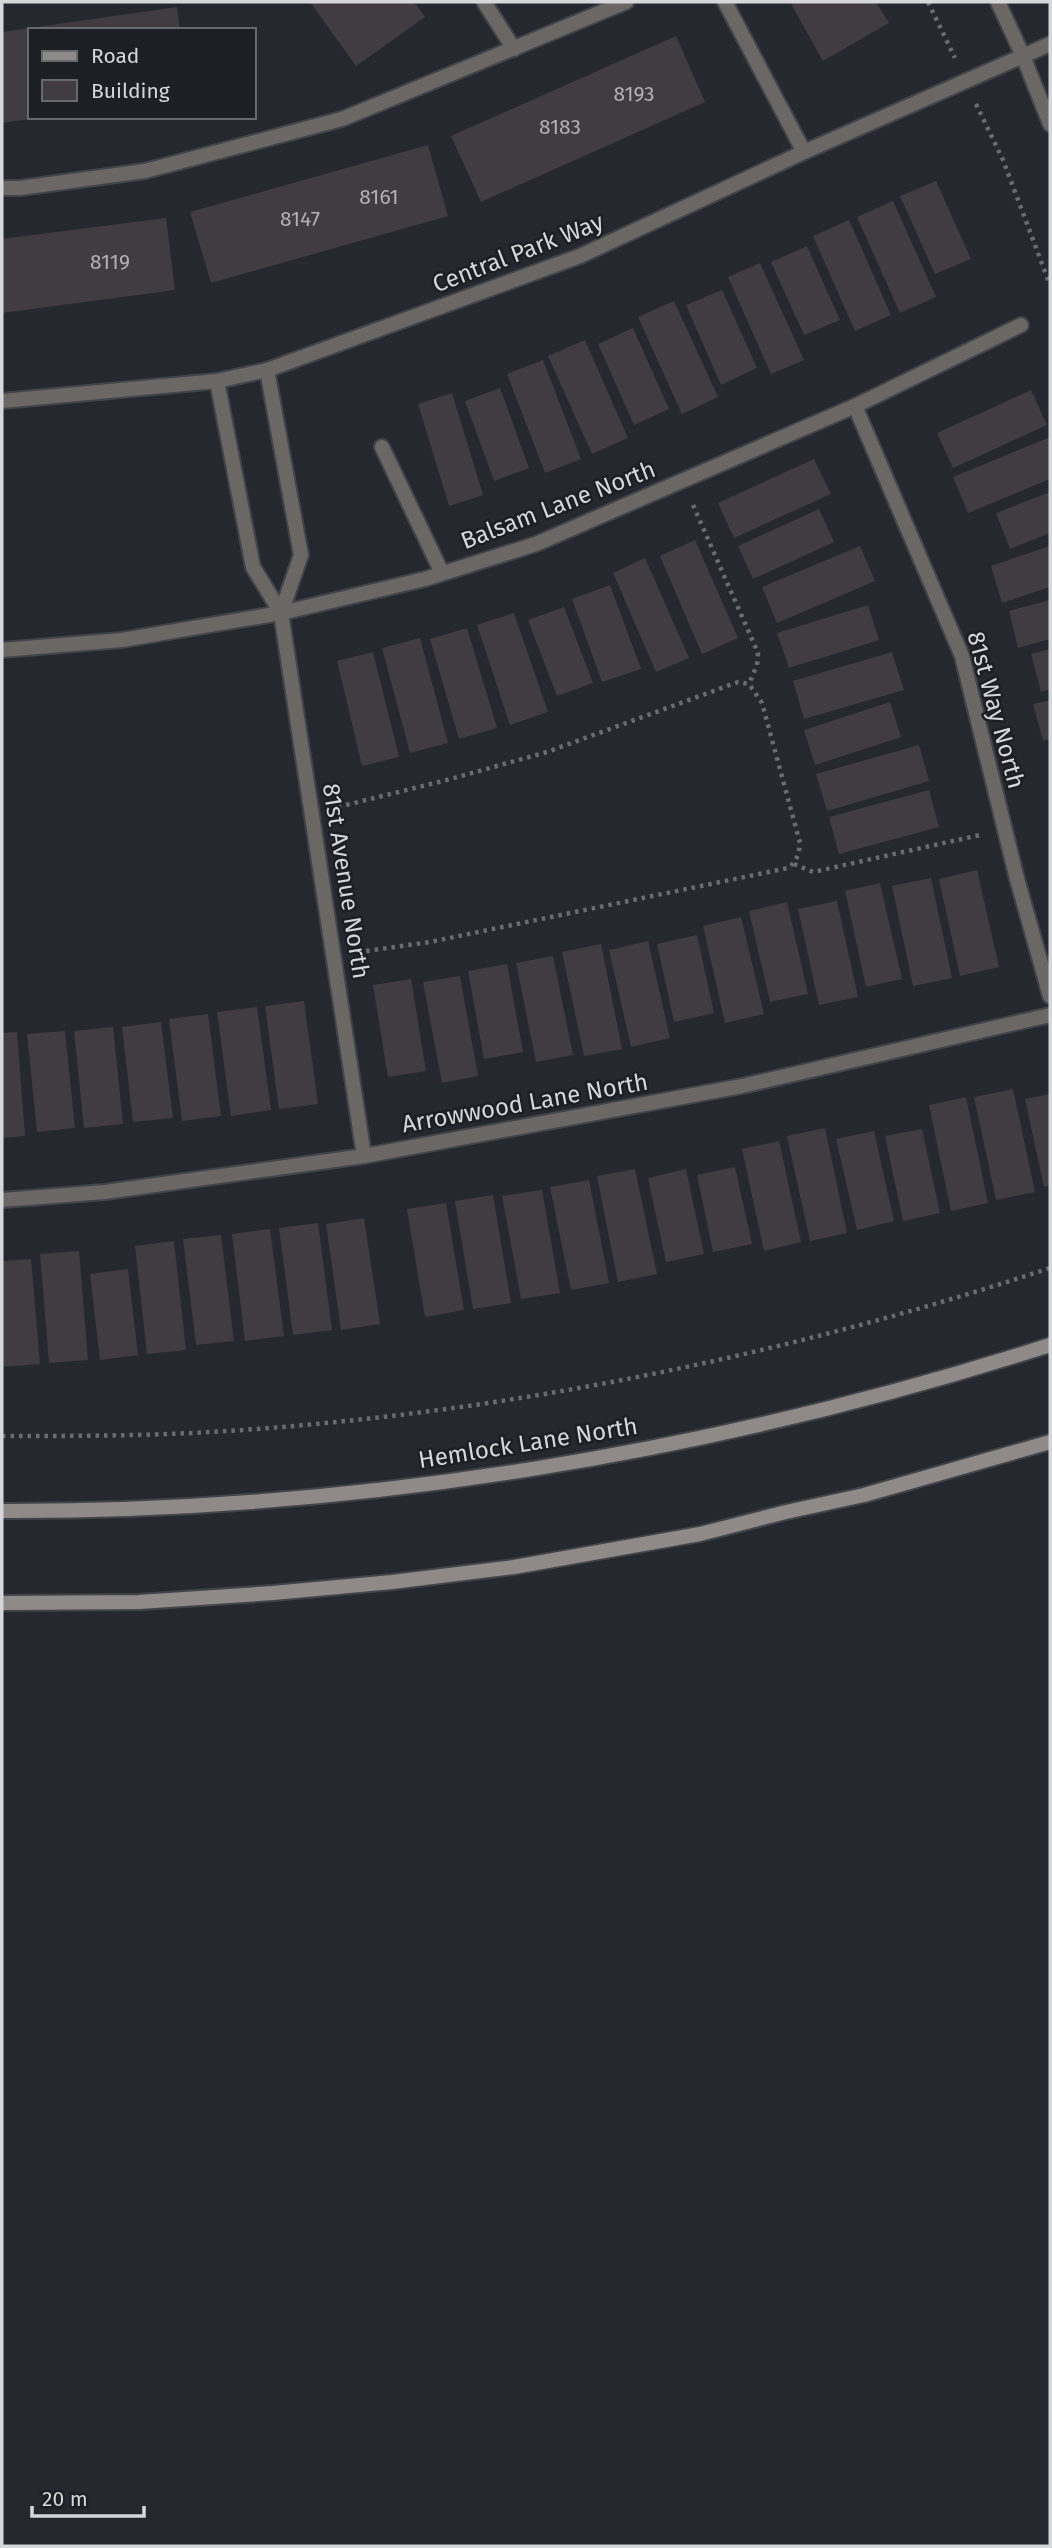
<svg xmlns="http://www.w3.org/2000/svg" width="1052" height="2548" font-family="'Fira Sans',sans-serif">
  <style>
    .building { fill: #413c42 }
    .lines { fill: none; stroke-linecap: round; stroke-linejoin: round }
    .service-casing { stroke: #41444a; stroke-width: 18 }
    .minor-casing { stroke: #41444a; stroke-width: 18 }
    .tertiary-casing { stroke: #41444a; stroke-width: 18 }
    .secondary-casing { stroke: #41444a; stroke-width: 18 }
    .path { stroke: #696c71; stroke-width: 4.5; stroke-dasharray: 3.5 5; stroke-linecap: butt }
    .service { stroke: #6a6765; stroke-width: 14 }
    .minor { stroke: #6a6765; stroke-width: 14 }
    .tertiary { stroke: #6a6765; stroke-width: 14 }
    .secondary { stroke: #8f8a87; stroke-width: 14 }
    .labels { text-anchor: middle; stroke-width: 5; stroke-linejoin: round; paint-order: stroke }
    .number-label { font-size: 21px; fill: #b0b0b5 }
    .street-label { font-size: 24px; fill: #d5d7db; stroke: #1c1f24 }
  </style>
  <rect width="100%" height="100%" fill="#25282e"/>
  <g class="building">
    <polygon points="310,2 414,2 425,17 356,66"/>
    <polygon points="790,2 876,2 889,23 823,61"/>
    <polygon points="177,7 180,30 30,30 30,119 2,123 2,32"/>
    <polygon points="676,36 705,102 481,202 451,136"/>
    <polygon points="428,145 448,216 211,283 190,212"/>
    <polygon points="936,181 971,259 935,274 900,196"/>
    <polygon points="893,201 936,297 900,313 857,217"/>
    <polygon points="166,218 175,290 2,313 2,239"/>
    <polygon points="849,220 891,315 855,331 813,236"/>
    <polygon points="807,246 840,320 804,335 771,262"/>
    <polygon points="760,263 804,360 771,374 728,277"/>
    <polygon points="722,290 757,368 721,385 686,305"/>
    <polygon points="674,301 718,397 682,414 638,317"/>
    <polygon points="633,328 669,409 634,425 598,344"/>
    <polygon points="585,340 628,438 592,454 548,356"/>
    <polygon points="543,360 581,459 545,473 507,374"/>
    <polygon points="500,388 529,468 494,481 465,401"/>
    <polygon points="1031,390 1047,425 953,468 937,433"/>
    <polygon points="452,393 483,495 449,506 418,404"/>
    <polygon points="1050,437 1050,479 968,513 953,477"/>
    <polygon points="814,459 831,494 734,538 718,503"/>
    <polygon points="1050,492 1050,533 1010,549 996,513"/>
    <polygon points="819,509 834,542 753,579 738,546"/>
    <polygon points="695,540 738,638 702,654 660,556"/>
    <polygon points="860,546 875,581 777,623 762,587"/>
    <polygon points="1050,546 1050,587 1002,603 991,566"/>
    <polygon points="645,558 689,658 656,672 613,573"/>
    <polygon points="610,585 641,669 602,682 572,599"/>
    <polygon points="1050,600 1050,639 1018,648 1009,611"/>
    <polygon points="868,605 879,640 789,668 777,633"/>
    <polygon points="564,607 593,683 557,696 528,620"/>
    <polygon points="514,613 548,712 510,725 477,625"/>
    <polygon points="467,628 497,728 459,739 430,639"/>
    <polygon points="420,638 448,743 410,753 382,648"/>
    <polygon points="1050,649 1050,689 1041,692 1031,654"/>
    <polygon points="373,652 399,757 362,766 337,661"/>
    <polygon points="892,652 904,690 804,719 793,681"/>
    <polygon points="1050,700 1050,739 1043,741 1033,704"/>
    <polygon points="890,702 901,737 815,765 804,730"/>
    <polygon points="919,745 929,781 827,811 816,774"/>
    <polygon points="929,790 939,827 839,854 829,817"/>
    <polygon points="977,870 999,967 960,976 939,879"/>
    <polygon points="931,878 952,978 913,986 892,886"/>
    <polygon points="880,883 902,979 866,987 845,891"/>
    <polygon points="837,901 858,997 819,1005 798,909"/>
    <polygon points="787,902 808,994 770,1002 749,911"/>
    <polygon points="741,917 764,1014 725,1023 703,926"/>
    <polygon points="697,935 714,1013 674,1022 657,944"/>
    <polygon points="648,941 670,1038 631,1047 609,950"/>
    <polygon points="601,944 622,1049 584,1056 562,952"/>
    <polygon points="553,956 573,1055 536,1062 516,963"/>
    <polygon points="507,964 523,1052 484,1059 468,971"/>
    <polygon points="460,976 478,1076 442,1083 423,982"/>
    <polygon points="411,979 426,1071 388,1077 373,985"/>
    <polygon points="304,1001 318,1104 279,1109 265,1006"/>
    <polygon points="257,1007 271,1110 231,1116 217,1012"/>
    <polygon points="208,1014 221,1116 182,1121 169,1019"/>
    <polygon points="161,1022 173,1118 133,1122 122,1027"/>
    <polygon points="113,1027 123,1124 84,1128 74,1031"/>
    <polygon points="65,1031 75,1128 37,1132 27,1034"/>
    <polygon points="17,1032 25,1136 2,1138 2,1033"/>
    <polygon points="1013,1089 1035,1192 996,1200 974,1097"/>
    <polygon points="1050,1094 1050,1185 1044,1187 1025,1099"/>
    <polygon points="966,1097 988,1203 951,1211 929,1105"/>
    <polygon points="825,1128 847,1233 810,1241 787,1136"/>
    <polygon points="922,1129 940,1213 903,1221 885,1136"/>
    <polygon points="874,1131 894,1221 857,1230 836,1139"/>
    <polygon points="779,1141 801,1242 764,1251 742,1149"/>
    <polygon points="735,1167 752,1244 713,1252 697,1175"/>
    <polygon points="635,1169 657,1274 618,1282 597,1176"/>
    <polygon points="686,1169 704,1254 666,1262 648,1178"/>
    <polygon points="589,1180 609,1283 571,1290 550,1187"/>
    <polygon points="542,1190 560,1293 521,1299 502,1196"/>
    <polygon points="493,1195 511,1303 473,1309 455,1201"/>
    <polygon points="446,1203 464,1310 425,1317 407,1209"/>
    <polygon points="364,1218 380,1324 341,1330 326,1224"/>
    <polygon points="318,1223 332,1330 293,1335 279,1228"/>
    <polygon points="270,1229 284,1336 245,1341 232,1234"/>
    <polygon points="221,1235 234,1341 196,1345 183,1239"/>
    <polygon points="174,1241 186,1350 147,1354 135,1246"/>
    <polygon points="79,1251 88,1360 49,1363 40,1254"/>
    <polygon points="31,1259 40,1364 2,1367 2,1261"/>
    <polygon points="128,1269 138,1355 100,1360 90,1274"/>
  </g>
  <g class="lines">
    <defs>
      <polyline id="service" points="382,447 442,573"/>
      <g id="minor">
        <polyline points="484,2 514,49"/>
        <polyline points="725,2 804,152"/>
        <polyline points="1023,56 1050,44"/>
        <polyline points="2,188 20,188 145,171 342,119 626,2"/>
        <polyline points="217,381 253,567 281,613 301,555 267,370"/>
        <polyline points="855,406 962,656 1016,875 1050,996"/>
        <polyline points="281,613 364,1156"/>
        <polyline points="2,650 122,640 281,613 425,579 536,544 855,406 1021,325"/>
        <polyline points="2,1200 105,1192 364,1156 742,1086 1050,1015"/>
      </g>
      <g id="tertiary">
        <polyline points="998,2 1023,56 1050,124"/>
        <polyline points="2,401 217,381 267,370 580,256 804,152 1023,56"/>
      </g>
      <g id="secondary">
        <path d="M2 1511C357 1512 713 1453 1050 1345"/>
        <polyline points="2,1603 139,1602 273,1593 392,1582 514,1567 700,1534 786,1512 864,1495 1050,1442"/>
      </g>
    </defs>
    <use href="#service" class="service-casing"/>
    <use href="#minor" class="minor-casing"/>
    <use href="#tertiary" class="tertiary-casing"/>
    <use href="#secondary" class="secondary-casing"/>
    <g class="path">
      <polyline points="928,2 955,58"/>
      <polyline points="976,104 1003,160 1050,285"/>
      <polyline points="693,505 758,653 757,665 749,684"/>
      <path d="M338 807 447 780 547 752 738 682 749 684 762 703 800 843C799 854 797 861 788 868L430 942 359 952"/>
      <polyline points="794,864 813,872 980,835"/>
      <path d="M2 1436C77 1436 152 1436 227 1431 507 1413 784 1356 1050 1268"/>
    </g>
    <use href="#service" class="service"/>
    <use href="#minor" class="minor"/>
    <use href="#tertiary" class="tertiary"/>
    <use href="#secondary" class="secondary"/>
  </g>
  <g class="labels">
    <g class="number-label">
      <text x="634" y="101">8193</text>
      <text x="560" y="134">8183</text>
      <text x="379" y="204">8161</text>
      <text x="300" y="226">8147</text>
      <text x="110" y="269">8119</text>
    </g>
    <g class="street-label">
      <text transform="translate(518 253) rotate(-21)" y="8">Central Park Way</text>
      <text transform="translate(558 505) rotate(-21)" y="8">Balsam Lane North</text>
      <text transform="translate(996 710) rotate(75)" y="8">81st Way North</text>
      <text transform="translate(346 881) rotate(81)" y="8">81st Avenue North</text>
      <text transform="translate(525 1103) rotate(-10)" y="8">Arrowwood Lane North</text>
      <text transform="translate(528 1443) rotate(-9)" y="8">Hemlock Lane North</text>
    </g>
  </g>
  <rect width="1052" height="2548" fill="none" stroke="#d5d7db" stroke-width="7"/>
  <rect x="28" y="28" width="228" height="91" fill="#1c1f24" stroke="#66696d" stroke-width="2"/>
  <rect x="42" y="51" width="35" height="10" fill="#8f8a87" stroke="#66696d" stroke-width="2"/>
  <text x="91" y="63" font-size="21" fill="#d5d7db">Road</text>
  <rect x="42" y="80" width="35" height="21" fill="#413c42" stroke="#66696d" stroke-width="2"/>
  <text x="91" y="98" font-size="21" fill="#d5d7db">Building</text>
  <path d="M32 2506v10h112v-10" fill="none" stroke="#d5d7db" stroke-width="3.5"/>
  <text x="42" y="2506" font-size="21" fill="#d5d7db" stroke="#1c1f24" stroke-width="5" paint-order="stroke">20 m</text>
</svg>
